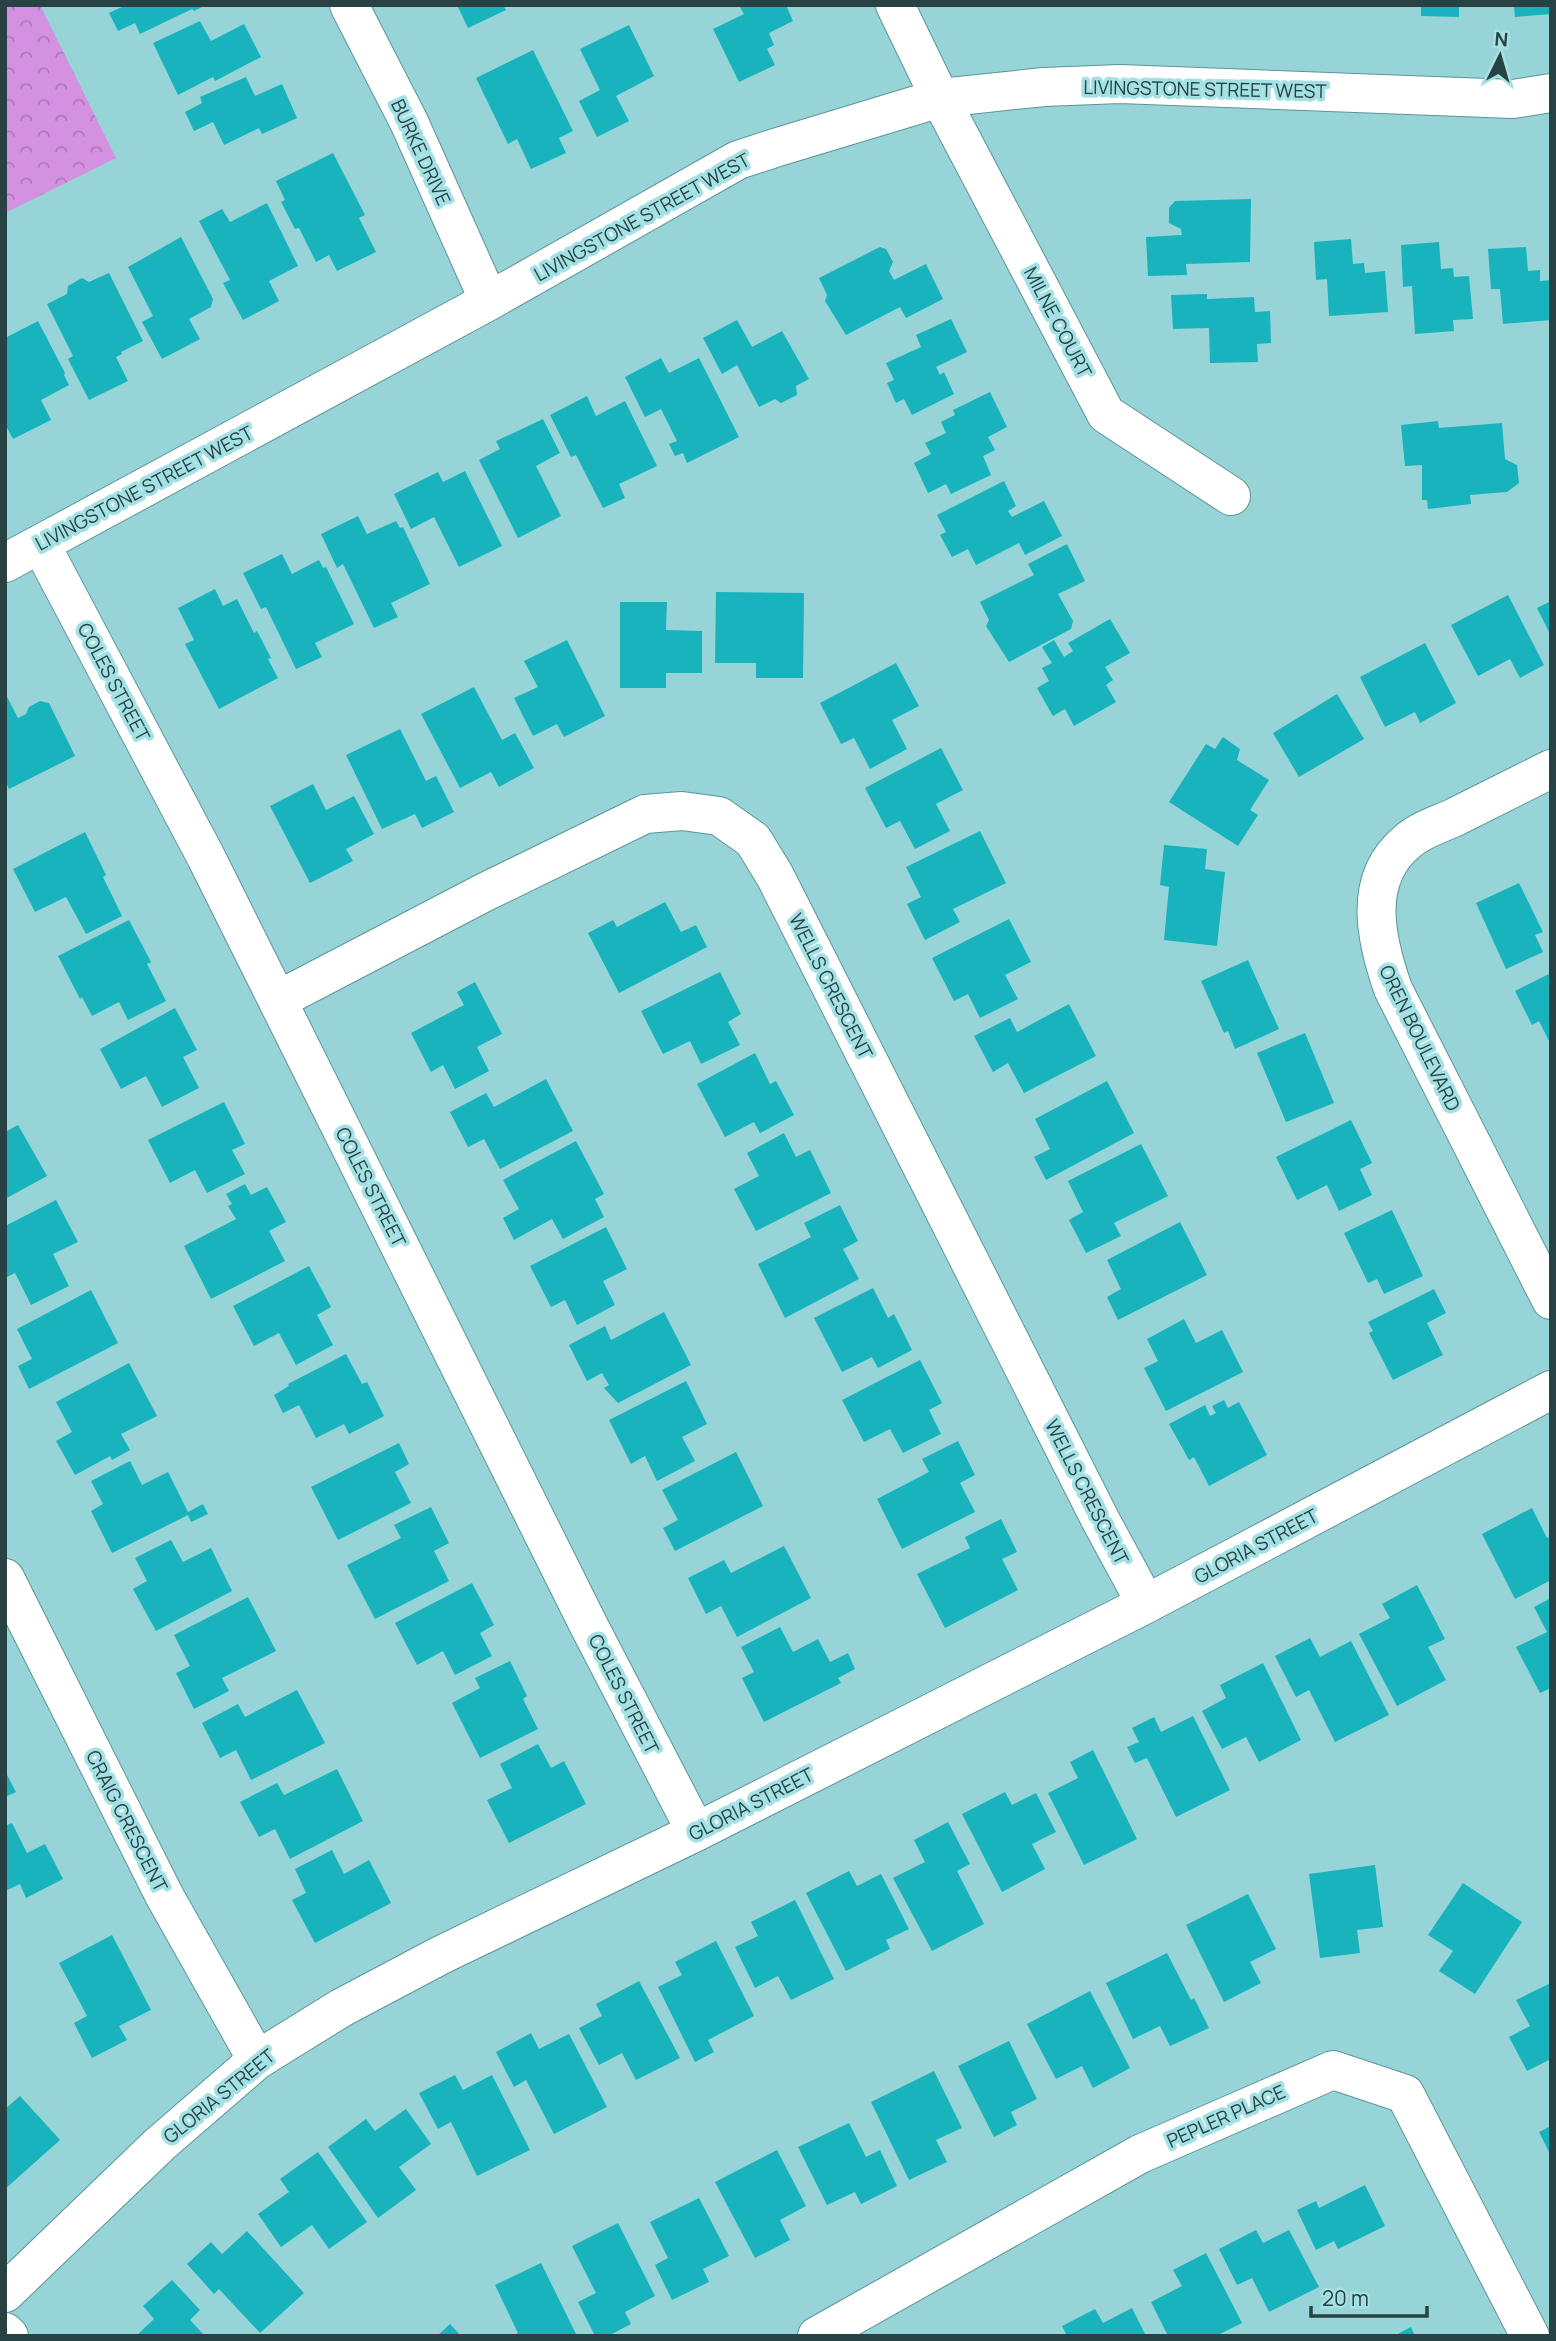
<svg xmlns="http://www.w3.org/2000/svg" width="1556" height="2341" font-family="Manrope,sans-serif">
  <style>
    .forest { fill: url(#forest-crowns) }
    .building { fill: #18b3bc }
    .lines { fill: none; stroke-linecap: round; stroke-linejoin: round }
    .minor-casing { stroke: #5b9599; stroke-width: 40 }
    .minor { stroke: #fff; stroke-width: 38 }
    .labels { text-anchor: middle; stroke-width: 7; stroke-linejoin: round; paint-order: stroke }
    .street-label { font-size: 19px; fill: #284142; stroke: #a4e1e5 }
  </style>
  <defs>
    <pattern id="forest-crowns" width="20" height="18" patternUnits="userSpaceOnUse" patternTransform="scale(1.75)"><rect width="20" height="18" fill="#d591e1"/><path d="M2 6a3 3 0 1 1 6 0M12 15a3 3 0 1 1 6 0" fill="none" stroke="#ad78b8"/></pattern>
  </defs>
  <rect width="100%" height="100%" fill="#97d4d8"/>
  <polygon class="forest" points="5,5 40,5 116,158 5,213"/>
  <g class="building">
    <polygon points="126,5 206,5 194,11 192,9 140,34 135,23 118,31 109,13"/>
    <polygon points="457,5 503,5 506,10 468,28"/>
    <polygon points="743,5 786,5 793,21 769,33 774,45 767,49 775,65 739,82 713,29 744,14 740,7"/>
    <polygon points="1421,5 1459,5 1459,17 1421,16"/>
    <polygon points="1514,5 1551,5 1551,14 1515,17"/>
    <polygon points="200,21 211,41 244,24 261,57 215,81 213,77 178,95 153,43"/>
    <polygon points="629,25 654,76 616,96 629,121 597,137 579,101 600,90 580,49"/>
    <polygon points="533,50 573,131 559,138 566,153 531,169 517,139 508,144 476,78"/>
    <polygon points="246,77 255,96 282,84 297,118 262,134 259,128 224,145 213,122 194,131 185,112 202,103 200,97"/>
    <polygon points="333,153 365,215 359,218 376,252 337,271 329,255 316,262 299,228 295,229 281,202 285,200 276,181"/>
    <polygon points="1251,199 1250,262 1186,264 1187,275 1148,276 1146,237 1182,235 1181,229 1169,223 1169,208 1175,201"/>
    <polygon points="267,203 298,266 269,281 279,301 243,320 223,283 230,280 199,221 222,209 230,222"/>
    <polygon points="181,237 213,299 211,307 189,319 200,339 162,359 142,322 153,316 128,267"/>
    <polygon points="1351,239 1353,264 1364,263 1365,273 1385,271 1388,312 1329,316 1327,279 1316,280 1314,242"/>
    <polygon points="1439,242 1441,269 1453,268 1454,277 1469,276 1473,319 1453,320 1454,331 1415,334 1412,286 1403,287 1401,245"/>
    <polygon points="880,247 886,249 893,262 889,271 894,280 926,264 943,299 906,318 900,307 846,335 825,301 827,295 819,278"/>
    <polygon points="1526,247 1528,271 1540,270 1540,281 1551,280 1551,320 1503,324 1500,289 1491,289 1488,249"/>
    <polygon points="109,273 143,341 121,352 122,354 116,357 128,381 89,400 68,359 73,356 47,304 67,294 68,286 82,278 89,282"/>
    <polygon points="1207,294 1207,299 1254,297 1255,312 1270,311 1271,343 1257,344 1258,362 1210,363 1209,328 1173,329 1171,295"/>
    <polygon points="951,319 967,352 936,367 940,375 944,372 954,394 912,415 904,399 896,403 887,383 894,380 886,363 921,347 916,335"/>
    <polygon points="737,320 752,347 782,331 809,379 796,386 797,395 781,403 775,399 759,407 737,365 722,374 703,338"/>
    <polygon points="38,321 65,373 64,375 69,385 41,400 51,420 13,439 5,424 5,338"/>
    <polygon points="661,358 669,373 699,358 739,437 687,463 683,453 675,456 669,444 677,441 661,409 645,417 625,377"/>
    <polygon points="990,392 1007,427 988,437 995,450 983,456 991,475 951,494 946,484 928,493 914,463 931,454 925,443 946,433 941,422 955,415 953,410"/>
    <polygon points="587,396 596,416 625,401 657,466 619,484 625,498 603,508 576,455 571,457 550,415"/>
    <polygon points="543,419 560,453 536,466 561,516 518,538 479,460 500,449 496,441"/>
    <polygon points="1438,421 1439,428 1502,423 1505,459 1517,465 1519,483 1507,492 1470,495 1471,504 1428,509 1427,500 1422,500 1422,465 1405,466 1401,425"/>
    <polygon points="465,471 502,546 459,567 434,517 411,529 394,494 438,472 443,482"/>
    <polygon points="1004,481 1016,506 1008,511 1012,517 1044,501 1062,536 1025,555 1019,543 976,565 968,549 952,557 940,535 946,532 937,515"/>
    <polygon points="358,516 367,534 396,521 400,528 403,527 430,584 391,603 398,617 374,628 343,564 337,568 321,534"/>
    <polygon points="1067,544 1085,581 1058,594 1073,621 1071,629 1009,662 986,626 989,620 980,602 1034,575 1028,564"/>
    <polygon points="282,554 292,574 319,560 323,568 326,567 354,624 315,643 322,657 296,669 266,607 261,609 243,573"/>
    <polygon points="215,589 223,606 237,599 254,633 257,631 271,658 268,659 278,678 219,709 185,644 194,640 178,608"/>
    <polygon points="716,592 804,593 803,678 756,678 756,663 715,663"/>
    <polygon points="1508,595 1544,665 1520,678 1510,659 1478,676 1451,625"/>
    <polygon points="1551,601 1551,636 1537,608"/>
    <polygon points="620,602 667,602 666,630 702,631 702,673 666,673 666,688 620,688"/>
    <polygon points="1110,619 1130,653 1105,667 1113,680 1106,685 1116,702 1074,726 1065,709 1053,716 1037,688 1049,681 1042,668 1052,663 1042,647 1054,640 1064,657 1073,651 1068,643"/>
    <polygon points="567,640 605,716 564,737 557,724 533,736 514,698 538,687 524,661"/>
    <polygon points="1425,643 1456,703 1420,723 1415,712 1385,727 1360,677"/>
    <polygon points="896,663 919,706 892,720 907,749 870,769 854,738 841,744 820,703"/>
    <polygon points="474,687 502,740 515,733 534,768 499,787 491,772 460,788 421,714"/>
    <polygon points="5,693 18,718 26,714 29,707 40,701 49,703 75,756 9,789 5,781"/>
    <polygon points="1337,694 1364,739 1299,777 1273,733"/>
    <polygon points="400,729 426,781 436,776 454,812 422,828 415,814 382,829 346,755"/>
    <polygon points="1223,737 1240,749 1237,760 1269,780 1250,810 1258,815 1238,846 1169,802 1206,744 1215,749"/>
    <polygon points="941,748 963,790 936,804 950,831 915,849 900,821 886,828 865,788"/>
    <polygon points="313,784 326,810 354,796 374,834 346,849 353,861 310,883 270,806"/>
    <polygon points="980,831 1006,883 953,909 960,922 925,940 907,904 921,897 906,867"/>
    <polygon points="85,832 106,875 103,877 122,916 86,934 66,897 35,912 13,869"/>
    <polygon points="1164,845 1207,849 1205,869 1225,872 1217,946 1164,940 1169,887 1160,885"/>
    <polygon points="1519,883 1543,932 1535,935 1543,952 1506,969 1476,903"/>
    <polygon points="665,902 681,932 696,925 707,947 619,993 588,933 613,920 617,927"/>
    <polygon points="1009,919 1031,962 1005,975 1018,999 980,1018 968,994 954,1001 932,958"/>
    <polygon points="129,920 151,962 147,964 166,1001 128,1020 119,1002 92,1016 82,997 80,999 58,956"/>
    <polygon points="1248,960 1279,1029 1235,1049 1228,1031 1224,1033 1201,981"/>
    <polygon points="720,972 741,1014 728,1022 740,1045 701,1064 690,1041 663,1054 641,1011"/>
    <polygon points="1551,973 1551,1045 1539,1021 1532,1025 1515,991"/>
    <polygon points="475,982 502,1034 477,1047 489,1071 455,1089 443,1065 431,1072 411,1033 464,1005 457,992"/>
    <polygon points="1069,1004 1096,1056 1024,1093 1008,1063 993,1072 974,1036 1010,1018 1017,1032"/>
    <polygon points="175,1008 197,1050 183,1057 199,1088 162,1107 146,1076 121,1089 100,1049"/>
    <polygon points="1305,1033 1334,1103 1286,1122 1257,1053"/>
    <polygon points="755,1053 770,1084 776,1081 794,1115 760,1133 754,1122 725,1137 697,1084"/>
    <polygon points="546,1079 573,1131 500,1169 484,1139 468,1147 450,1112 486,1093 494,1107"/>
    <polygon points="1107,1081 1134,1133 1046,1180 1034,1157 1050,1149 1035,1119"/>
    <polygon points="224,1102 245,1144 232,1150 245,1174 207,1193 195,1170 170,1183 148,1140"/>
    <polygon points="1351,1120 1372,1163 1360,1169 1372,1195 1339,1211 1327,1185 1297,1200 1276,1157"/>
    <polygon points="18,1125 47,1176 5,1199 5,1132"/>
    <polygon points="784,1133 796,1157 810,1150 831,1193 756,1231 734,1189 759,1176 747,1153"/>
    <polygon points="576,1141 604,1194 595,1199 604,1217 563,1239 552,1219 514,1240 503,1218 519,1209 503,1180"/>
    <polygon points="1141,1144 1168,1196 1114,1223 1121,1236 1086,1253 1069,1220 1083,1212 1068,1181"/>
    <polygon points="245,1184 251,1195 267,1187 286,1222 269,1231 285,1261 211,1299 184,1246 236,1219 228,1206 232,1204 226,1194"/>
    <polygon points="56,1200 78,1242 53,1254 69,1286 31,1305 15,1273 5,1278 5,1226"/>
    <polygon points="840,1205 858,1241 843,1249 859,1279 785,1318 758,1264 811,1237 804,1223"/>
    <polygon points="1392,1210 1423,1276 1384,1294 1377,1279 1368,1283 1344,1233"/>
    <polygon points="1180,1222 1207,1275 1118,1320 1107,1297 1121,1289 1107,1260"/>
    <polygon points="606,1227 627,1269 603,1281 615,1305 577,1325 565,1300 551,1307 530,1266"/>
    <polygon points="309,1266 331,1307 317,1315 333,1345 296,1365 279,1333 254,1346 233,1306"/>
    <polygon points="873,1288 888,1318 894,1314 912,1350 878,1368 872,1357 842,1372 814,1318"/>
    <polygon points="1434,1289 1446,1313 1427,1323 1443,1355 1393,1380 1369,1333 1373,1331 1368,1322"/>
    <polygon points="91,1290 118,1343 29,1389 18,1366 32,1359 17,1329"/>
    <polygon points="664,1312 691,1365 618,1403 604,1388 609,1385 602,1373 587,1381 569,1345 605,1326 611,1340"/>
    <polygon points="1184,1319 1196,1343 1222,1330 1243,1372 1166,1411 1144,1368 1158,1361 1147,1339"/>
    <polygon points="346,1354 362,1384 367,1382 384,1416 349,1434 344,1424 316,1438 299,1405 283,1413 274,1395 289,1386 288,1384"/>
    <polygon points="920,1360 942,1403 929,1410 941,1434 903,1453 890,1429 864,1442 842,1400"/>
    <polygon points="129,1363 157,1416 121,1434 130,1450 112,1460 110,1456 75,1475 56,1441 72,1432 56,1402"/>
    <polygon points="686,1381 707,1424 682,1437 695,1461 657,1481 645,1456 631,1464 609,1420"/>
    <polygon points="1224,1400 1228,1408 1239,1402 1267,1455 1209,1486 1194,1457 1189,1460 1169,1424 1205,1405 1210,1416 1216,1413 1212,1406"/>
    <polygon points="958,1441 975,1475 960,1483 975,1512 902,1549 877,1499 929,1472 922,1459"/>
    <polygon points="399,1443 409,1464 395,1472 411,1503 338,1540 311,1487"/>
    <polygon points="736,1452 763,1506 675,1551 663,1528 678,1520 662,1490"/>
    <polygon points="130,1461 142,1485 168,1472 188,1512 203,1504 208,1514 191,1522 188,1515 112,1553 91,1511 103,1504 91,1481"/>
    <polygon points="431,1507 449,1543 434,1551 449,1581 375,1619 347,1565 401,1538 394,1525"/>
    <polygon points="1532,1508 1547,1538 1551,1536 1551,1580 1515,1599 1482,1534"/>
    <polygon points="1001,1519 1017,1552 1002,1559 1018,1590 945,1628 917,1574 970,1548 965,1537"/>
    <polygon points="171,1540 183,1562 211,1548 232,1591 156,1631 133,1589 147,1581 135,1558"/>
    <polygon points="784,1546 811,1598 737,1637 721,1606 706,1614 688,1578 724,1560 731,1573"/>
    <polygon points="472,1583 494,1625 480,1633 492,1656 455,1675 443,1651 417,1665 395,1623"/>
    <polygon points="1417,1585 1445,1639 1428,1647 1446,1680 1397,1706 1359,1634 1390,1618 1382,1604"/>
    <polygon points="248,1597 276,1651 222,1678 229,1691 194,1709 176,1673 190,1666 174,1635"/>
    <polygon points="1551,1598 1551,1688 1540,1693 1516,1647 1547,1632 1534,1607"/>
    <polygon points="780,1627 793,1652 818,1639 830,1662 848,1653 855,1669 838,1678 841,1683 764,1722 742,1678 754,1672 741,1647"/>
    <polygon points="1310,1638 1320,1657 1351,1641 1389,1715 1335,1742 1309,1690 1296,1697 1275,1656"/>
    <polygon points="510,1661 527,1696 523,1699 538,1729 480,1758 452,1703 480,1688 475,1678"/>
    <polygon points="1263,1663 1301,1740 1259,1762 1246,1737 1222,1749 1202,1711 1226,1698 1220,1685"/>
    <polygon points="297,1690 325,1743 251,1780 236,1750 220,1758 202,1723 238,1704 245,1717"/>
    <polygon points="1193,1716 1230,1790 1176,1817 1147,1758 1135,1763 1127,1747 1139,1742 1132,1728 1154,1717 1161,1732"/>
    <polygon points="538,1744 551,1768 564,1761 586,1804 509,1843 487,1800 512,1788 500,1764"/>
    <polygon points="1093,1750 1137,1839 1084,1865 1048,1793 1078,1778 1070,1762"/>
    <polygon points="337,1769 363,1821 290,1859 275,1829 259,1837 240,1802 277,1783 284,1795"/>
    <polygon points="5,1771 16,1792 5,1797"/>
    <polygon points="1005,1792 1012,1805 1036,1793 1056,1832 1032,1844 1045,1869 1002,1892 962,1814"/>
    <polygon points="948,1822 970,1864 957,1871 984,1924 932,1951 893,1878 925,1862 914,1840"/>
    <polygon points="12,1823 27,1853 45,1844 63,1879 26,1898 20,1884 5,1891 5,1826"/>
    <polygon points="332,1850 344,1874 369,1860 391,1903 315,1943 292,1900 306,1893 295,1869"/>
    <polygon points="1375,1865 1383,1927 1357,1930 1360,1953 1320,1958 1309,1874"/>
    <polygon points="849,1871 857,1886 881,1874 909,1929 886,1940 890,1949 846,1971 806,1893"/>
    <polygon points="1463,1883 1522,1922 1475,1994 1439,1971 1453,1951 1428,1935"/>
    <polygon points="1248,1894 1276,1949 1250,1962 1261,1983 1224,2002 1186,1925"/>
    <polygon points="795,1900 834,1979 791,2000 778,1976 755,1988 735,1947 758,1936 751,1922"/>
    <polygon points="112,1935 151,2010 119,2026 127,2040 92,2058 74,2023 87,2016 59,1963"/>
    <polygon points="716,1941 754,2016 708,2040 714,2052 695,2062 658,1987 682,1975 675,1962"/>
    <polygon points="1167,1953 1191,2000 1194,1998 1209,2028 1170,2046 1160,2026 1133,2039 1106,1983"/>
    <polygon points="639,1981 680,2058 636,2080 622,2053 599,2065 579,2028 602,2016 596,2004"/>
    <polygon points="1551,1983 1551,2059 1527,2071 1509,2037 1530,2026 1516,2000"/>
    <polygon points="1090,1991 1130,2068 1093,2088 1082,2066 1056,2079 1027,2024"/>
    <polygon points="531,2033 539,2049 569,2034 607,2107 554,2134 526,2080 514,2087 496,2052"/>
    <polygon points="1009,2041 1037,2099 1011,2112 1017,2125 994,2137 958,2066"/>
    <polygon points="934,2071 962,2128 936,2140 947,2162 909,2180 871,2102"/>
    <polygon points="455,2075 463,2090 492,2075 530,2150 477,2176 451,2122 438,2129 419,2093"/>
    <polygon points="20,2096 60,2140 5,2189 5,2109"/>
    <polygon points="406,2109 431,2144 399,2167 416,2190 378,2218 328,2147 366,2119 375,2131"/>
    <polygon points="849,2123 866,2157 880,2150 897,2186 861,2204 855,2192 827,2205 798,2147"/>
    <polygon points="1551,2126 1551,2156 1539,2132"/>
    <polygon points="777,2150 806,2206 780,2220 790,2240 755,2258 715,2182"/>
    <polygon points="318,2152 367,2222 329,2249 312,2225 281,2247 258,2214 289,2192 280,2179"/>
    <polygon points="1365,2185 1385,2226 1338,2249 1334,2241 1316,2250 1297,2210 1316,2201 1319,2208"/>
    <polygon points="699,2198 729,2256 703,2269 709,2282 672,2300 655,2265 668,2258 650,2222"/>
    <polygon points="618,2223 655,2296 625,2312 631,2324 608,2336 595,2336 578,2302 596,2293 572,2246"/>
    <polygon points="1256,2230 1263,2243 1289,2230 1319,2287 1269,2312 1252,2278 1237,2285 1219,2249"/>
    <polygon points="247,2231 304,2293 260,2333 219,2289 214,2294 187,2264 211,2242 222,2254"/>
    <polygon points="1206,2253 1242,2323 1216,2336 1168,2336 1151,2302 1182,2286 1173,2270"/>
    <polygon points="541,2263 577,2336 512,2336 518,2333 495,2285"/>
    <polygon points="172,2280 200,2310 190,2320 205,2336 136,2336 154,2319 143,2306"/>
    <polygon points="1132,2308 1146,2336 1067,2336 1062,2326 1095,2309 1103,2323"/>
    <polygon points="450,2324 461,2336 437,2336"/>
    <polygon points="1411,2327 1415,2336 1394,2336"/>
  </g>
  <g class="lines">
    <defs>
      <g id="minor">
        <polyline points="349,5 409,122 489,301"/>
        <polyline points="895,5 940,98 1106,414 1231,496"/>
        <polyline points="41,545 206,857 589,1626 696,1832"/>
        <polyline points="5,563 489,301 738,160 778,147 940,98 1044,87 1120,84 1513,99 1551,93"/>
        <path d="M1551 769C1519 785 1487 801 1455 817 1440 824 1420 830 1408 841 1361 879 1376 940 1393 989L1551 1300"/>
        <polyline points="278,1000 485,892 645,814 682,811 719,816 753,840 775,876 1101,1521 1146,1604"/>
        <polyline points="5,1578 164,1895 257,2060"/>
        <polyline points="5,2293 160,2144 257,2060 341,2008 441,1955 696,1832 1146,1604 1551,1390"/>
        <polyline points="5,2332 9,2336"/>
        <polyline points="817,2336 1140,2154 1333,2070 1405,2094 1530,2336"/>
      </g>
    </defs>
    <use href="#minor" class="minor-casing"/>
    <use href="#minor" class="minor"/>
  </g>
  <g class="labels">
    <g class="street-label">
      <text transform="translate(1205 89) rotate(1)" y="7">LIVINGSTONE STREET WEST</text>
      <text transform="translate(421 152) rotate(65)" y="7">BURKE DRIVE</text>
      <text transform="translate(642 217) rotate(-29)" y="7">LIVINGSTONE STREET WEST</text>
      <text transform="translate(1058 322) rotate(62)" y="7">MILNE COURT</text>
      <text transform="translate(144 488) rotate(-28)" y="7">LIVINGSTONE STREET WEST</text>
      <text transform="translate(114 682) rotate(62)" y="7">COLES STREET</text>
      <text transform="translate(831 986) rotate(63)" y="7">WELLS CRESCENT</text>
      <text transform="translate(1420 1038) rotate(64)" y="7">OREN BOULEVARD</text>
      <text transform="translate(371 1187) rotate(63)" y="7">COLES STREET</text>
      <text transform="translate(1087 1492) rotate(63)" y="7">WELLS CRESCENT</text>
      <text transform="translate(1256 1546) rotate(-28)" y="7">GLORIA STREET</text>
      <text transform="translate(624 1694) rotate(63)" y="7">COLES STREET</text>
      <text transform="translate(751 1804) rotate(-27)" y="7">GLORIA STREET</text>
      <text transform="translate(127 1821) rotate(63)" y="7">CRAIG CRESCENT</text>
      <text transform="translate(219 2096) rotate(-39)" y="7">GLORIA STREET</text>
      <text transform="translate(1226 2116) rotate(-24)" y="7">PEPLER PLACE</text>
    </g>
  </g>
  <rect width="1556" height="2341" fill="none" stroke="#284142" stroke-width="14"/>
  <g transform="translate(1500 56) rotate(5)" stroke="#a4e1e5" stroke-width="5" paint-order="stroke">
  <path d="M0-5L12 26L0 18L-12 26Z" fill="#284142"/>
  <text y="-10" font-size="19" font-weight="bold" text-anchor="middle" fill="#284142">N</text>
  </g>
  <path d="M1311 2306v10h116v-10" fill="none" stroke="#284142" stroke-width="3.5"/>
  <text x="1322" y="2306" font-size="21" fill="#284142" stroke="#a4e1e5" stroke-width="5" paint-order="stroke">20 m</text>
</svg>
